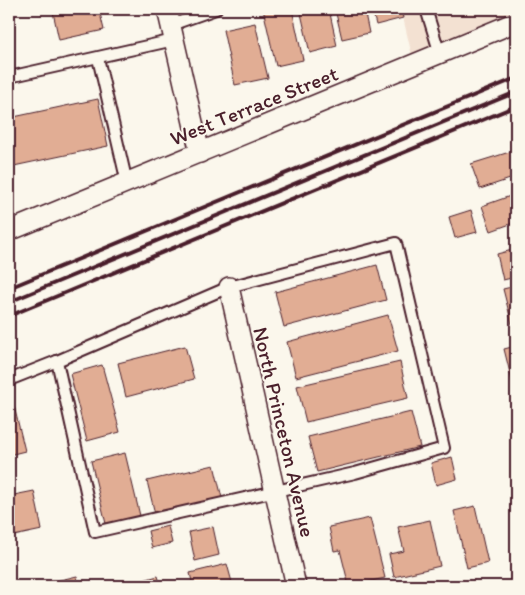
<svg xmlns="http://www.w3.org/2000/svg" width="525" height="595" font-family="Itim,sans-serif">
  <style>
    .built { fill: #f3e1d2 }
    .building { fill: #e1ad94; stroke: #4a1f2b }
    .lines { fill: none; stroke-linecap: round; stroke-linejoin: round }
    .lane-casing { stroke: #4a1f2b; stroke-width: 14 }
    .street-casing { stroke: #4a1f2b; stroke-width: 22 }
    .lane { stroke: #fbf7ec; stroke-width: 10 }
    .street { stroke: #fbf7ec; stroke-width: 19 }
    .rail { stroke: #4a1f2b; stroke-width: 4 }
    .labels { text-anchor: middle; stroke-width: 4; stroke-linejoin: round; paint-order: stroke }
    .street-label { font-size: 21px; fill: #4a1f2b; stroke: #fbf7ec }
  </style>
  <rect width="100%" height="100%" fill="#fbf7ec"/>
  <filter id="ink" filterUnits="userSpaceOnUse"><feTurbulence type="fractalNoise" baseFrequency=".02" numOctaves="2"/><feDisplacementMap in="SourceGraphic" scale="10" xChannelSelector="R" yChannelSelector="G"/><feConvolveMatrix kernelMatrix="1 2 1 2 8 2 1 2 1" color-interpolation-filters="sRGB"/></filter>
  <g filter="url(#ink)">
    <polygon class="built" points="401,9 516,9 516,15 413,60"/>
    <g class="building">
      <polygon points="68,9 99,9 104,30 59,40 53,12"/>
      <polygon points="263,9 292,9 303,60 276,66"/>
      <polygon points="300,9 329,9 337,46 310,53"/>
      <polygon points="335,9 364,9 369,33 342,39"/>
      <polygon points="372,9 401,9 403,18 376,25"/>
      <polygon points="255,23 268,78 235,85 223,30"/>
      <polygon points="98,99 108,146 9,167 9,118"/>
      <polygon points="516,150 516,177 480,189 471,164"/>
      <polygon points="516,194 516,222 491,231 482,206"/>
      <polygon points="471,210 477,232 455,238 449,217"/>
      <polygon points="516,249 516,277 503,280 497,254"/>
      <polygon points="377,265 386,300 284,327 275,292"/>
      <polygon points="516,286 516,335 515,336 503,289"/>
      <polygon points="388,315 398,351 296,377 287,342"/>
      <polygon points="185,346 194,379 126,397 118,363"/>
      <polygon points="516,346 516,384 513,385 504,349"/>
      <polygon points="400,362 408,398 306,422 297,386"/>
      <polygon points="102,365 120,432 87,441 70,374"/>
      <polygon points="14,406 25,451 9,455 9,407"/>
      <polygon points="411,412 420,447 317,472 308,437"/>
      <polygon points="125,453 141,520 107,528 91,461"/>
      <polygon points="452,457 457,479 436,485 431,463"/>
      <polygon points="214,465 222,498 155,514 147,481"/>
      <polygon points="34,491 42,530 9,537 9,496"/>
      <polygon points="475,506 488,563 467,568 454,511"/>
      <polygon points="370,518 385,578 349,586 340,550 334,551 329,527"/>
      <polygon points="430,520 440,566 394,577 389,554 404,551 398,527"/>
      <polygon points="168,526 172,543 152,548 148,531"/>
      <polygon points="213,527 219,555 195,561 189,532"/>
      <polygon points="227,564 233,586 193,586 190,573"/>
      <polygon points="77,576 79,586 57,586 56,581"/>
      <polygon points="158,576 161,586 137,586 136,582"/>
    </g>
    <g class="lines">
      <defs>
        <g id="lane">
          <polyline points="426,9 440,54"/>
          <polyline points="171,25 216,9"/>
          <polyline points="98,58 127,183"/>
          <polyline points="9,77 174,40"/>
          <polygon points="396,243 444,448 355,473 95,532 57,361 229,287"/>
          <polyline points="9,380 57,361"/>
        </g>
        <g id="street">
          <polyline points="167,9 200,153"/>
          <polyline points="9,231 516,22"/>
          <polyline points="229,287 296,586"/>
        </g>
      </defs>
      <use href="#lane" class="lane-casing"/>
      <use href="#street" class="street-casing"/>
      <use href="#lane" class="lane"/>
      <use href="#street" class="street"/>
      <g class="rail">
        <polyline points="9,288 516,78"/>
        <polyline points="9,302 516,92"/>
        <polyline points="9,316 516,106"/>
      </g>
    </g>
  </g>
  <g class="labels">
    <g class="street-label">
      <text transform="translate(254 106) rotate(-22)" y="7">West Terrace Street</text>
      <text transform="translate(284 432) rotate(77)" y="7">North Princeton Avenue</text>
    </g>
  </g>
  <rect width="525" height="595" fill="none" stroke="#fbf7ec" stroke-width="30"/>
  <rect x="15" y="15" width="495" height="565" fill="none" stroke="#4a1f2b" stroke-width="2" filter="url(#ink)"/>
</svg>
